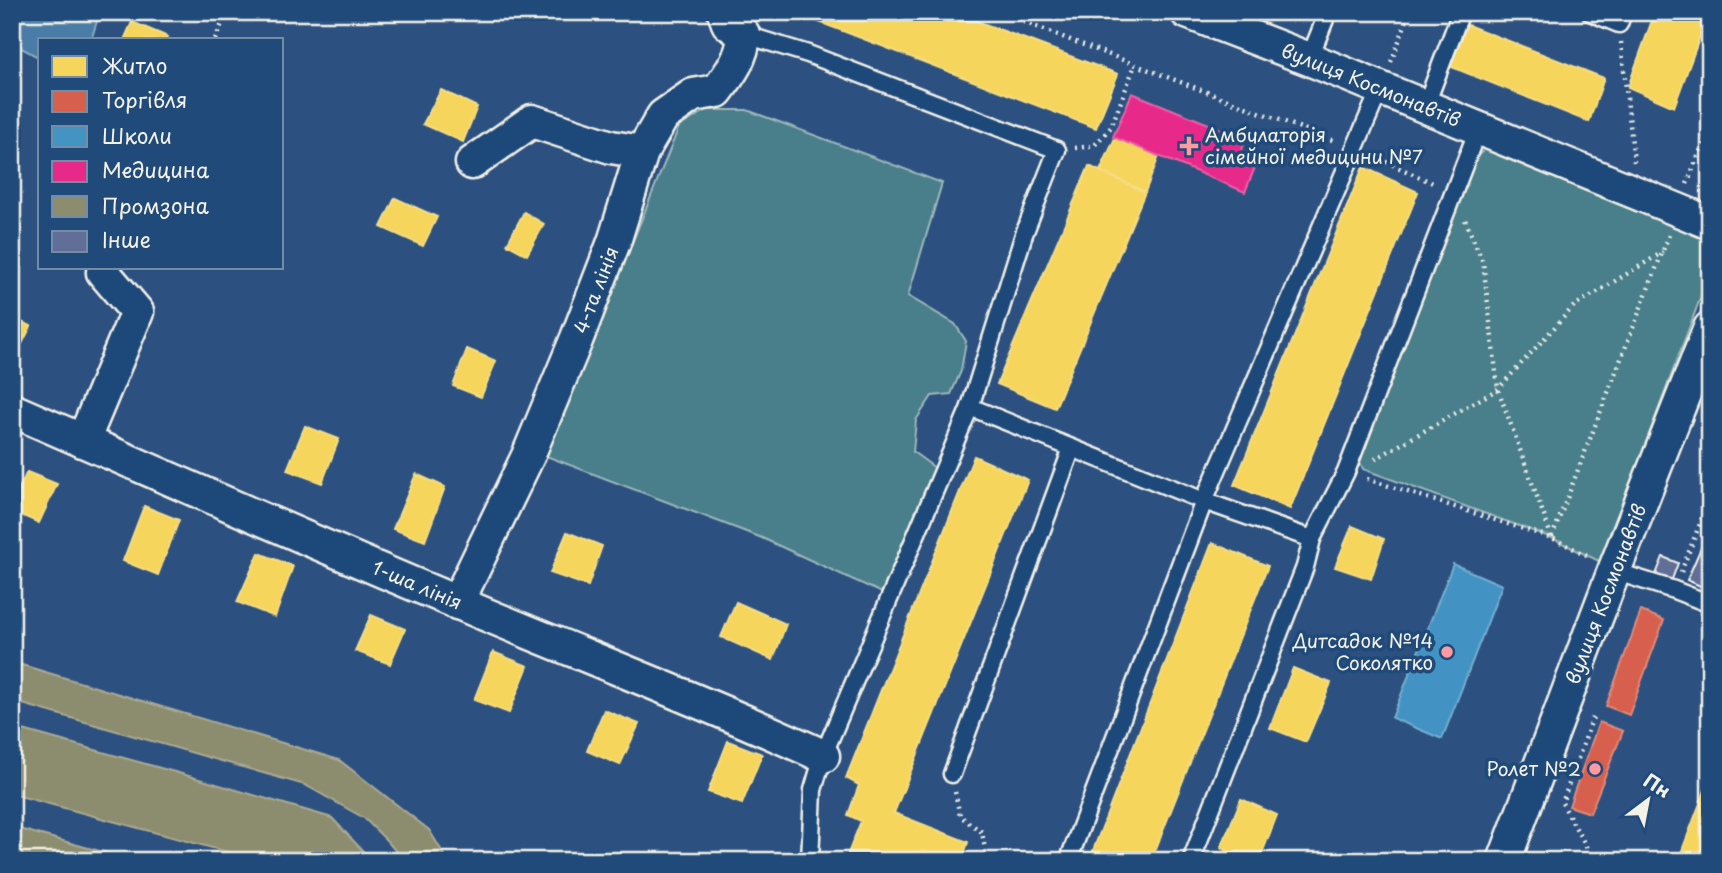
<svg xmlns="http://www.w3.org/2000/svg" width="1722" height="873" font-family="'Playpen Sans',sans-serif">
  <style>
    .green { fill: #497e8b; stroke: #9eb8ba; stroke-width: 2 }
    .water { fill: #497da7; stroke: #8dabc1; stroke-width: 2 }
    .homes { fill: #f6d55c; stroke: #f5dd86; stroke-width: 2 }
    .shops { fill: #d6604d; stroke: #df8c7c; stroke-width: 2 }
    .schools { fill: #4393c3; stroke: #78afce; stroke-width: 2 }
    .health { fill: #e7298a; stroke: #eb65a6; stroke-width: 2 }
    .industry { fill: #8c8c6e; stroke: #abaa93; stroke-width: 2 }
    .building { fill: #616e98; stroke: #f4f1e8; stroke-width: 2 }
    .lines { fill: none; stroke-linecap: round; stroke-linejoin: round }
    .lane-casing { stroke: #f4f1e8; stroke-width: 21 }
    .street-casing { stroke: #f4f1e8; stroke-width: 37 }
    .path { stroke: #f4f1e8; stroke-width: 4.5; stroke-dasharray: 2 5; stroke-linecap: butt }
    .lane { stroke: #1f4a7a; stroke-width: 16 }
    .street { stroke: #1f4a7a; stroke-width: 32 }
    .poi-dot { fill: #ff9aa2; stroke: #1f4a7a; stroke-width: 2.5 }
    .labels { text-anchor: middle; stroke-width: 7; stroke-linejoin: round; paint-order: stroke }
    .street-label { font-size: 19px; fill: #f4f1e8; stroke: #1f4a7a }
    .poi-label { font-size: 19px; fill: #f4f1e8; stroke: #1f4a7a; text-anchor: end }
  </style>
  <rect width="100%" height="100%" fill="#2c5180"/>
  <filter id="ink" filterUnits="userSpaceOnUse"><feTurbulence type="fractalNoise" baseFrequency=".0143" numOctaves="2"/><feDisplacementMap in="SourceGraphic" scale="14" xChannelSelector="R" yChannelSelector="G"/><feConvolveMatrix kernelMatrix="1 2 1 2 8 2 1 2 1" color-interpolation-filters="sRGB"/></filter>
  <g filter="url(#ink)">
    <g class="green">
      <polygon points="707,110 747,110 942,183 908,296 955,324 966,341 961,371 951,394 932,396 916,420 913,452 935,468 882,593 762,538 546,456 679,127"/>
      <path d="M1495 147 1693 230C1711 246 1710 249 1710 272L1601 562 1552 538 1363 469 1358 456 1473 160 1485 149Z"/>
    </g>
    <polygon class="water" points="12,12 100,12 91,40 40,40 40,58 12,43"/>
    <g class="homes">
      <polygon points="793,12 953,12 1118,74 1096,128"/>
      <polygon points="1655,12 1709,12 1674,107 1628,87"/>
      <polygon points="132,22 168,37 166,40 124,40"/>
      <polygon points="1465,24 1604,78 1589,122 1449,66"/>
      <polygon points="441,90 477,107 463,142 423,124"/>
      <polygon points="1115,138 1159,156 1145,192 1100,171"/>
      <polygon points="1089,166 1145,192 1055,408 997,384"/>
      <polygon points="1363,167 1418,192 1290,509 1234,485"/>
      <polygon points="395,198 437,217 423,246 381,227"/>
      <polygon points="524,212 544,224 527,255 507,244"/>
      <polygon points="12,318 31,326 16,356 12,354"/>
      <polygon points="467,349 496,361 481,397 453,386"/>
      <polygon points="305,426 339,439 322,483 287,470"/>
      <polygon points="974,456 1028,480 894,813 968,842 962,861 845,861 861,821 848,815 859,785 846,778"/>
      <polygon points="27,472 57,484 39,523 12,511 12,503"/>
      <polygon points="416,474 445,487 425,541 393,529"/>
      <polygon points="144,506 179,520 158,575 123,561"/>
      <polygon points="1352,526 1384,539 1371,579 1335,567"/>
      <polygon points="567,532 602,546 588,586 550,573"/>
      <polygon points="1212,543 1268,566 1151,861 1089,861"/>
      <polygon points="259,553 293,566 275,617 237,602"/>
      <polygon points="736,602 786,624 773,660 721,637"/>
      <polygon points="371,615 405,629 390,664 355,651"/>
      <polygon points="493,652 528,666 509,713 474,700"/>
      <polygon points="1293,668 1331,683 1306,742 1270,728"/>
      <polygon points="604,710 639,724 620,765 587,751"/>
      <polygon points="728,741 762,754 742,804 708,792"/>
      <polygon points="1710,777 1710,861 1678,861"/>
      <polygon points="1241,799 1277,815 1259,861 1251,861 1221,848"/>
    </g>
    <g class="shops">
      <polygon points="1641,611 1664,620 1629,715 1606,706"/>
      <polygon points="1599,722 1623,731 1590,813 1569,806"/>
    </g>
    <polygon class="schools" points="1453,564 1502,585 1442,739 1392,718"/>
    <polygon class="health" points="1132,93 1246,139 1241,152 1258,160 1245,192 1113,137"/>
    <g class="industry">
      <polygon points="12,662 339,760 429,830 448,861 404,861 388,842 364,818 305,785 12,701"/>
      <polygon points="12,727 182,774 332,818 363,851 360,861 261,861 12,794"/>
      <polygon points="12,827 136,861 34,861 12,855"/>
    </g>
    <g class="building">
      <polygon points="1710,527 1710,584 1707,589 1687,580"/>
      <polygon points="1663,557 1678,563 1671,582 1655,577"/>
    </g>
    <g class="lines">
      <defs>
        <g id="lane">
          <polyline points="1590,12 1619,24 1623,12"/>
          <polyline points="743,34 808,54 1057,150 1024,234 970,407 823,756 813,790 810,861"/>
          <polyline points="1309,59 1328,12"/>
          <polyline points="1425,107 1461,12"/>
          <polyline points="970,407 1204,501 1312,539"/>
          <polyline points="1614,571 1674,590 1710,604"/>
          <polyline points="952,774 1072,448"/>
          <polyline points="1066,861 1070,856 1204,501 1380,89"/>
          <polyline points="1191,861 1305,567 1312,539 1346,472 1478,129"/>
        </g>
        <g id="street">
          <polyline points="1187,12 1309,59 1710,223"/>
          <polyline points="472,163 532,121 611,147 642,152"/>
          <path d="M12 410C160 474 307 540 456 602 578 654 702 700 823 756"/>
          <polyline points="83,441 137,312 103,272 104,268"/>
          <path d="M457 603 528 456 577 338 614 242 642 152 663 116 693 95 717 91C728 77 746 53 743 34L728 23 724 12"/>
          <polyline points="1504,861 1614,571 1710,328"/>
        </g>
      </defs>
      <use href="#lane" class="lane-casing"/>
      <use href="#street" class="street-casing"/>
      <g class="path">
        <polyline points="997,12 1335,141"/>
        <polyline points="215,40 227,12"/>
        <polyline points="1621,42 1634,162"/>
        <polyline points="1391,62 1410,12"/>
        <polyline points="1075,148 1094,146 1111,127 1135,65"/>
        <polyline points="1373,156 1435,184"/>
        <polyline points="1687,184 1710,126"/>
        <polyline points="1465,220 1483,262 1498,389 1552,538"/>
        <polyline points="1375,459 1498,389 1574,306 1663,252"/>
        <polyline points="1367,479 1552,538 1589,556"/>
        <polyline points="1552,537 1669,235"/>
        <polyline points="1681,572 1710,498"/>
        <polyline points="955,792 960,816 982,832 987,861"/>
        <polyline points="1591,861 1589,852 1562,803 1593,717"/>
      </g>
      <use href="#lane" class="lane"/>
      <use href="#street" class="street"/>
    </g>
  </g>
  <g class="poi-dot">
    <path d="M1185.5 135.5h7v7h7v7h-7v7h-7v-7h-7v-7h7z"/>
    <circle cx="1447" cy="652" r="7"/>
    <circle cx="1595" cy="769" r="7"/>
  </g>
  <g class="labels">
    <g class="street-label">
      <text transform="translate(1371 85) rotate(22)" y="7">вулиця Космонавтів</text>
      <text transform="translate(596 290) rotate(-69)" y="7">4-та лінія</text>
      <text transform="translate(417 585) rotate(23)" y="7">1-ша лінія</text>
      <text transform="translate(1606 594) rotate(-69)" y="7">вулиця Космонавтів</text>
    </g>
    <g class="poi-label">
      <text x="1205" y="142" text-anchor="start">Амбулаторія<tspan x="1205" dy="22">сімейної медицини №7</tspan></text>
      <text x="1433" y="648">Дитсадок №14<tspan x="1433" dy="22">Соколятко</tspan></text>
      <text x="1581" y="776">Ролет №2</text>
    </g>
  </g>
  <rect width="1722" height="873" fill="none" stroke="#1f4a7a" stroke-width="42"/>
  <rect x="21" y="21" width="1680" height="831" fill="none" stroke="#f4f1e8" stroke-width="2.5" filter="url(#ink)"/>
  <rect x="38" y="38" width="245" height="231" fill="#1f4a7a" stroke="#748da6" stroke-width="2"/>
  <rect x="52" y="56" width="35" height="21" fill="#f6d55c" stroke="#748da6" stroke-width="2"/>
  <text x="102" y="74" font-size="21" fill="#f4f1e8">Житло</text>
  <rect x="52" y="91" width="35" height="21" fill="#d6604d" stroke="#748da6" stroke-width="2"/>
  <text x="102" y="108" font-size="21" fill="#f4f1e8">Торгівля</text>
  <rect x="52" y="126" width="35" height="21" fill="#4393c3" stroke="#748da6" stroke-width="2"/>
  <text x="102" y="144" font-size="21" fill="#f4f1e8">Школи</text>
  <rect x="52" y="161" width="35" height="21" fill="#e7298a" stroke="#748da6" stroke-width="2"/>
  <text x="102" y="178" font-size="21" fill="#f4f1e8">Медицина</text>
  <rect x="52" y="196" width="35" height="21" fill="#8c8c6e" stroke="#748da6" stroke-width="2"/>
  <text x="102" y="214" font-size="21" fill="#f4f1e8">Промзона</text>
  <rect x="52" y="231" width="35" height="21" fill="#616e98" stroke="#748da6" stroke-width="2"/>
  <text x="102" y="248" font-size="21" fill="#f4f1e8">Інше</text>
  <g transform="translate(1648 800) rotate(32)" stroke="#1f4a7a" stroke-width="5" paint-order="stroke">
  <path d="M0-5L12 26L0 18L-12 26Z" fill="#f4f1e8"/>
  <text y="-10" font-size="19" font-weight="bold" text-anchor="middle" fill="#f4f1e8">Пн</text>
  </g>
</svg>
